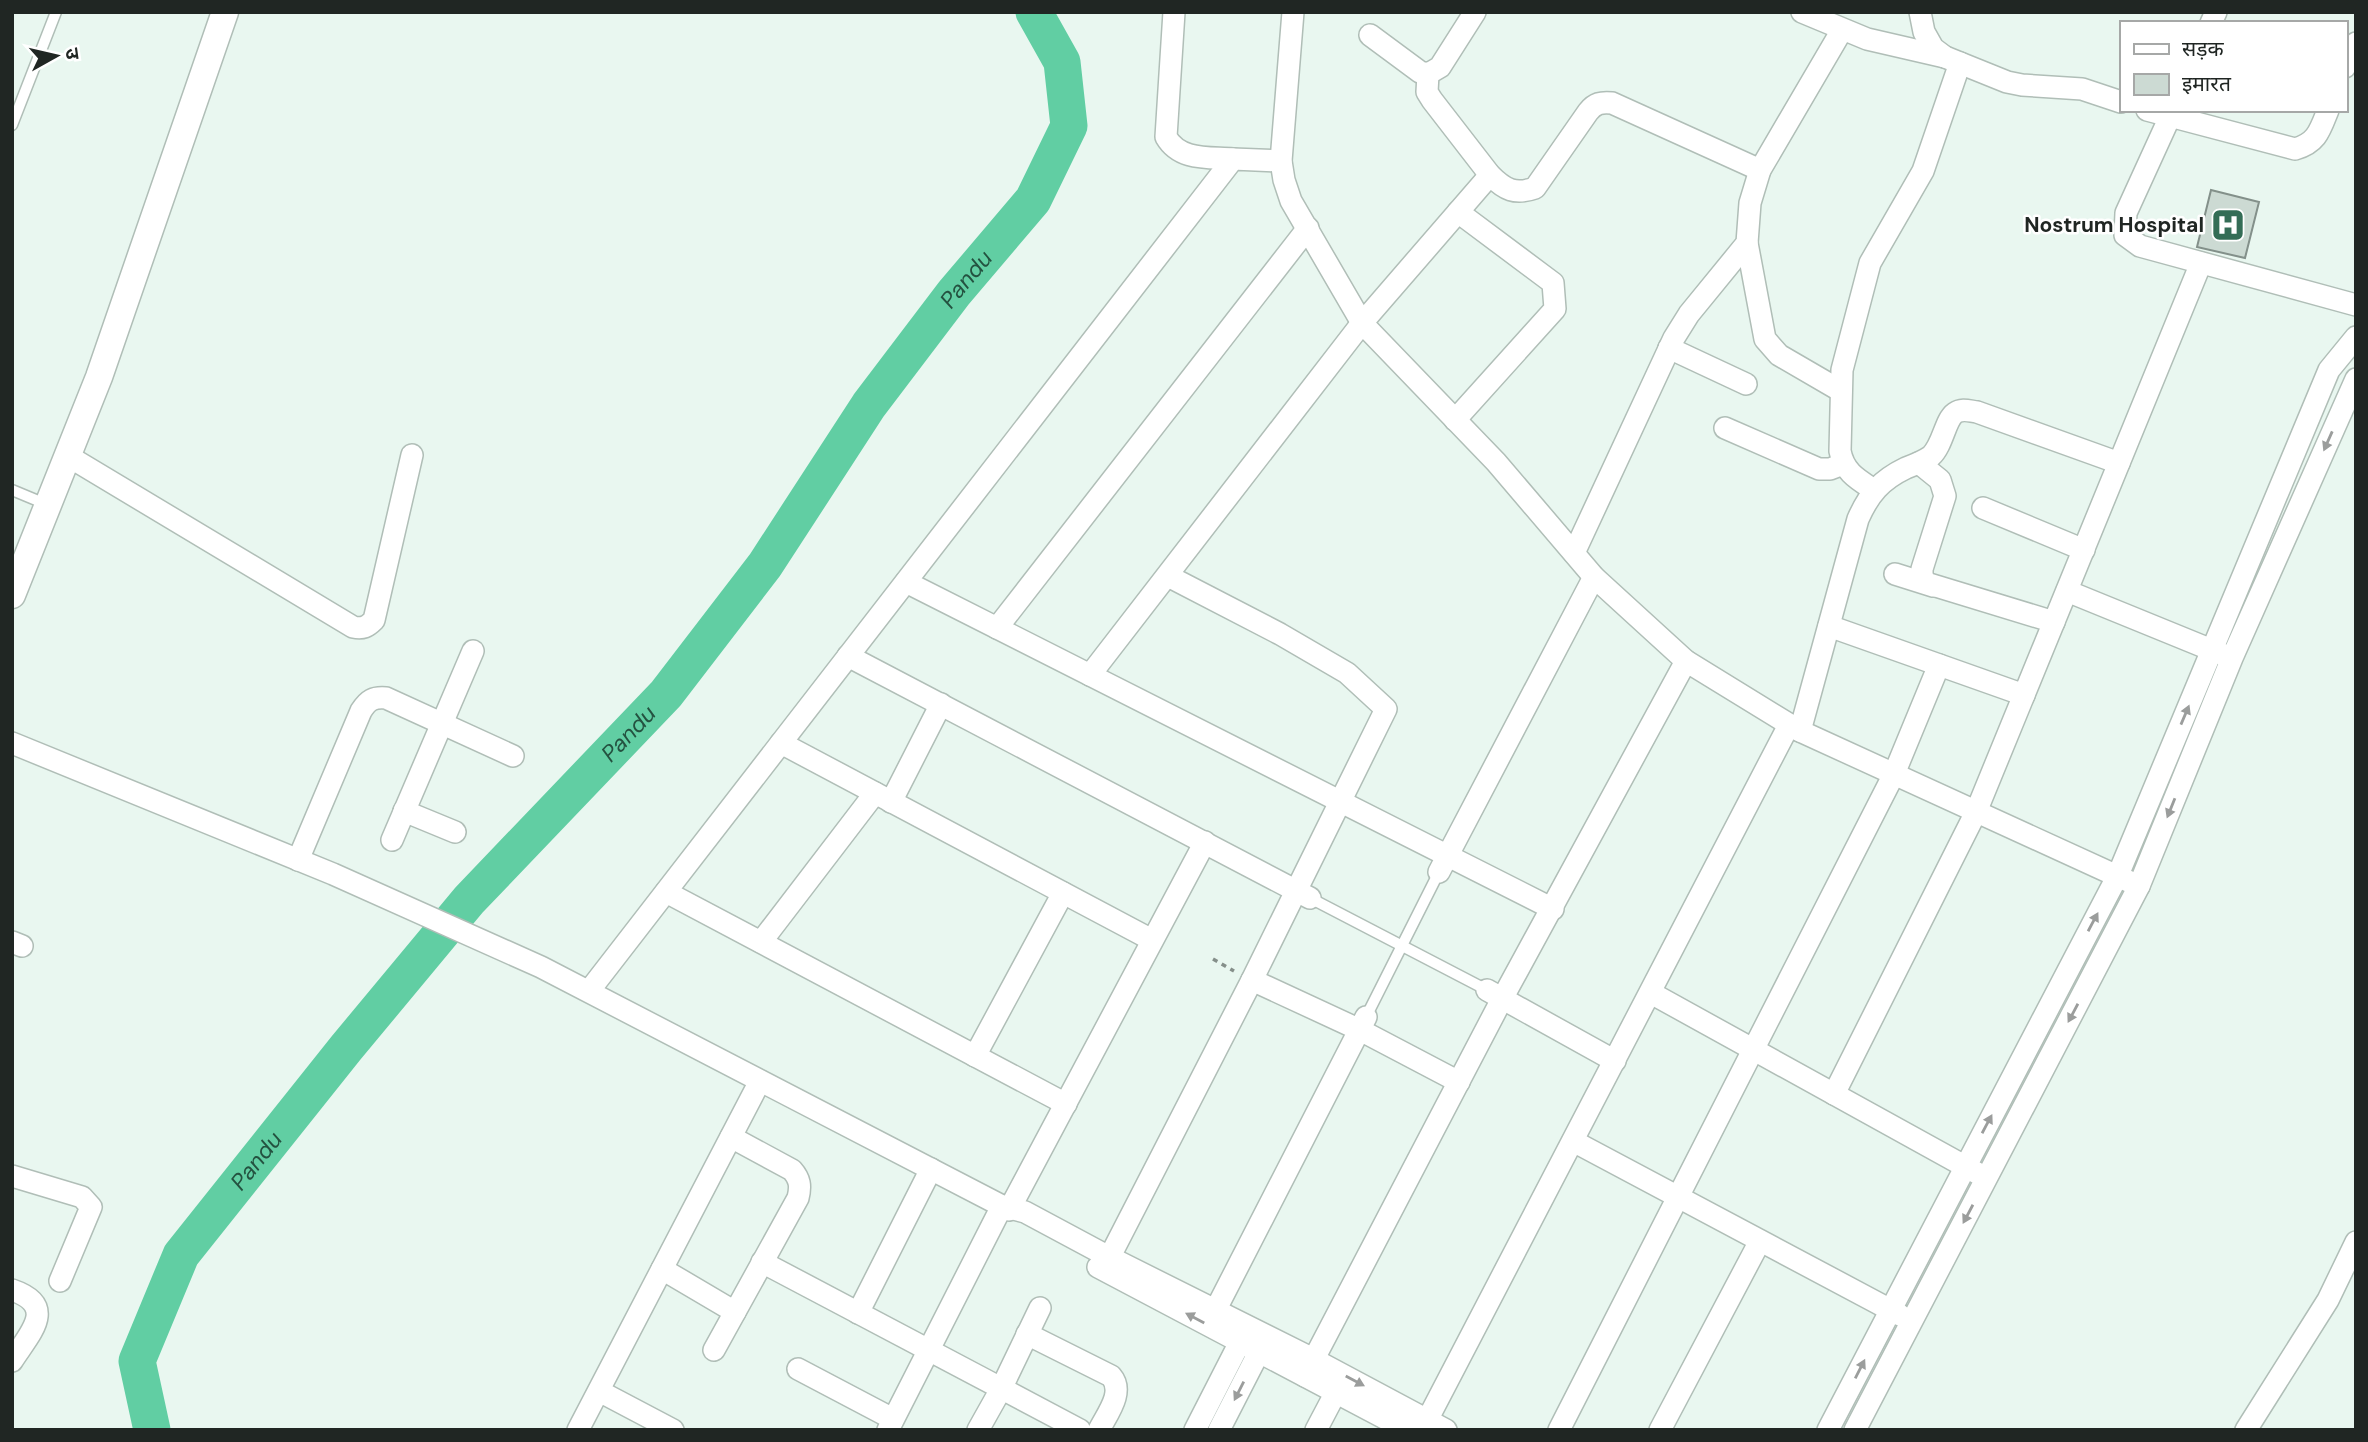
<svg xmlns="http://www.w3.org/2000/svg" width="2368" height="1442" font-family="'DM Sans','Noto Sans Devanagari',sans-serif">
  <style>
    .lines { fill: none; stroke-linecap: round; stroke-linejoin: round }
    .river { stroke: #61cea3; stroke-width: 37 }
    .building { fill: #ccdad3; stroke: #83908a; stroke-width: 2 }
    .service-casing { stroke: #b0beb7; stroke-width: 13 }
    .minor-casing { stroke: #b0beb7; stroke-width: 24 }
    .tertiary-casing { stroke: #b0beb7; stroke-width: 29 }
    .path { stroke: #858f8a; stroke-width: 3.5; stroke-dasharray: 5 5; stroke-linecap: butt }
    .service { stroke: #fff; stroke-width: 10 }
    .minor { stroke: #fff; stroke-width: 21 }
    .tertiary { stroke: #fff; stroke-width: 26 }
    .oneway { fill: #9b9d9c }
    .labels { text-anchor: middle; stroke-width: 5; stroke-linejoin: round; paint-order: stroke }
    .poi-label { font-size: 21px; font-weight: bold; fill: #202623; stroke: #fff; text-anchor: end }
    .water-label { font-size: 23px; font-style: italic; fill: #245240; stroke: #fff }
  </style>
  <rect width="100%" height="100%" fill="#e9f7f0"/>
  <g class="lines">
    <path class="river" id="s1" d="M152 1430 137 1361 181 1255 346 1048 469 900 666 694 765 565 869 405 954 293 1033 200 1069 126 1062 62 1034 12"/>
  </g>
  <polygon class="building" points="2211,190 2259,202 2245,258 2197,247"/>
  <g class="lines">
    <defs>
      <g id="service">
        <polyline points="12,125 56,12"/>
        <polyline points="12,490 48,505"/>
        <polyline points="1310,898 1487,990"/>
        <polyline points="1366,1017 1439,872"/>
      </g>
      <g id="minor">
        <path d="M1174 12 1166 137C1180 161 1208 157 1233 159"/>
        <polyline points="1293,12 1281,161 1284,180 1291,201 1362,323 1496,462 1594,577 1686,661 1800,731 2139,886"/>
        <polyline points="1802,12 1867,39 1945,57"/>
        <polyline points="1920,12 1924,32 1933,48 1945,57 2007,82 2022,85 2082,89 2121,102"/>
        <polyline points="2211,23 2216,12"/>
        <polyline points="1370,35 1420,72 1428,74 1440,67 1475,12"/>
        <polyline points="2345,67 2356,43"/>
        <path d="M1428 74 1427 92 1432 100 1490 175C1505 190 1515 195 1535 188L1588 112C1595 103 1601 102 1612 103L1760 170"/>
        <path d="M2147 110 2295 149C2317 143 2320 130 2328 110"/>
        <polyline points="2173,110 2126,213 2125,235 2140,246 2356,305"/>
        <polyline points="1747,243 1765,339 1779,355 1841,391"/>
        <polyline points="1669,348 1746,384"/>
        <polyline points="1455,420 1555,309 1553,283 1458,212"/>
        <polyline points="1725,428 1819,469 1830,469 1843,464"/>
        <path d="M68 456 353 627C363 629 367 627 374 620L412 455"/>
        <polyline points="1919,463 1940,480 1945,496 1922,569 1922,576 1926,583 2054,622"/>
        <path d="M1874 490C1857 479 1844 472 1840 451L1842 370 1870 263 1923 171 1960 63"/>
        <polyline points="1983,508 2084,550"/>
        <polyline points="1574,553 1674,338 1689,314 1747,243 1750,203 1760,170 1842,30"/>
        <polyline points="1895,574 1933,586"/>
        <polyline points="906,582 1553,909"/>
        <polyline points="2067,591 2224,655"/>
        <polyline points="1829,626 2024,695"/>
        <polyline points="997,628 1308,228"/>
        <polyline points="848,656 1310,898"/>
        <polyline points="1090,675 1362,323 1490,175"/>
        <path d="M1800 731 1858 519C1869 494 1881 480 1906 468 1914 465 1924 461 1931 456 1943 445 1945 420 1955 413 1962 408 1969 411 1977 412L2119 463"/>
        <polyline points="12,743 333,874 541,967 1002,1206 1025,1212 1109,1257 1313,1359 1446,1430"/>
        <polyline points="781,743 1152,940"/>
        <polyline points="891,802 941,704"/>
        <polyline points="404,811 455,832"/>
        <polyline points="392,840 473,651"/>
        <path d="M298 860 361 711C368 700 373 697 386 698L513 756"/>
        <polyline points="1439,872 1594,577"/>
        <polyline points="666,892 1066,1104"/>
        <polyline points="12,942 22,946"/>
        <polyline points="761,942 875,793"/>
        <polyline points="1252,980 1360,1030 1459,1082"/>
        <polyline points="1487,990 1615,1061"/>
        <polyline points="589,991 1233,159 1281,161"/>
        <polyline points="1651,993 1977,1173"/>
        <polyline points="975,1056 1063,893"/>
        <polyline points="1834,1094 1976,812 2201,263"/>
        <polyline points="1573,1141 1900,1315"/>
        <polyline points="12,1176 82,1197 91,1207 60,1281"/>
        <polyline points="1009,1210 1205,842"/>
        <polyline points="762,1262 1080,1430"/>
        <polyline points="1098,1267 1407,1430"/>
        <polyline points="1104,1268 1252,980 1386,709 1347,673 1280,634 1168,576"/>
        <polyline points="662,1269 735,1312"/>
        <path d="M12 1290C59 1306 29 1334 12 1361"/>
        <polyline points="1215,1311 1366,1017"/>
        <polyline points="858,1313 931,1169"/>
        <path d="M1027 1334 1111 1376C1125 1392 1107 1414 1099 1430"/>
        <path d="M714 1350 798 1198C801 1186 800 1179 792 1170L731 1137"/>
        <polyline points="798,1369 893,1419"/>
        <polyline points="1305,1376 1502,999 1686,661"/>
        <polyline points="599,1391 673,1430"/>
        <polyline points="578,1430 760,1081"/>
        <polyline points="888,1430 1002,1206"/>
        <polyline points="978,1430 1001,1389 1040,1308"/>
        <polyline points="1195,1430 1240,1342"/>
        <polyline points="1219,1430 1259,1352"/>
        <polyline points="1316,1430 1336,1392"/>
        <polyline points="1422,1430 1789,725"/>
        <polyline points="1559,1430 1894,774 1939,665"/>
        <polyline points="1660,1430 1760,1241"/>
        <polyline points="1828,1430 2118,875 2329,370 2356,337"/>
        <polyline points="1855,1430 2139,886 2232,658 2356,379"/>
        <polyline points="2246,1430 2328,1300 2356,1242"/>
      </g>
      <polyline id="tertiary" points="12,595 99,377 225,12"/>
    </defs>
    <use href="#service" class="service-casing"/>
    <use href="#minor" class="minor-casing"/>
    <use href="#tertiary" class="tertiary-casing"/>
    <polyline class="path" points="1213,959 1234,971"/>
    <use href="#service" class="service"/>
    <use href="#minor" class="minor"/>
    <use href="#tertiary" class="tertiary"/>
  </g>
  <defs><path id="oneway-solid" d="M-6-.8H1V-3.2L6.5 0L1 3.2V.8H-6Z" transform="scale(1.75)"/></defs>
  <g class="oneway">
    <use href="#oneway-solid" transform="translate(2328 441) rotate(114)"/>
    <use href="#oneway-solid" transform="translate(2185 715) rotate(-67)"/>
    <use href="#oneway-solid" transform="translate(2171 808) rotate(112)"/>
    <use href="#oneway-solid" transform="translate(2093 922) rotate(-62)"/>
    <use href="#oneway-solid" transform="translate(2073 1013) rotate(118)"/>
    <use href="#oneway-solid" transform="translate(1987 1124) rotate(-62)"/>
    <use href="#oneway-solid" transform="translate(1968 1214) rotate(118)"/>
    <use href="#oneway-solid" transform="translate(1195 1318) rotate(-152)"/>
    <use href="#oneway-solid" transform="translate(1860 1369) rotate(-63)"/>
    <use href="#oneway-solid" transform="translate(1355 1381) rotate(28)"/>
    <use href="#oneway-solid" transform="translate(1239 1391) rotate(117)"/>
  </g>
  <defs>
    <symbol id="hospital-square" viewBox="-11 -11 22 22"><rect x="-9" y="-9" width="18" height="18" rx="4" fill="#346d56" stroke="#fff"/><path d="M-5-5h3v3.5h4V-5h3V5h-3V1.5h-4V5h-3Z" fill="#fff"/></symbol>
  </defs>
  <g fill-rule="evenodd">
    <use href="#hospital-square" x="2209" y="206" width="38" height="38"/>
  </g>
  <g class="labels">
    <g class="poi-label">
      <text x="2204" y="232">Nostrum Hospital</text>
    </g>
    <g class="water-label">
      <text dy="8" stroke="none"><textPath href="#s1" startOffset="1440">Pandu</textPath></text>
      <text dy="8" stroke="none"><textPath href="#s1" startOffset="873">Pandu</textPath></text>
      <text dy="8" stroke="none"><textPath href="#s1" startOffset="306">Pandu</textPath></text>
    </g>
  </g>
  <rect width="2368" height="1442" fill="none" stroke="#202623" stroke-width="28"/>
  <rect x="2120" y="21" width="228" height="91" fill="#ffffff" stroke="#a6a8a7" stroke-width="2"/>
  <rect x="2134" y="44" width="35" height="10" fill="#ffffff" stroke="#a6a8a7" stroke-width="2"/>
  <text x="2182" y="56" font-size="21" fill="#202623">सड़क</text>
  <rect x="2134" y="74" width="35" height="21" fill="#ccdad3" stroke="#a6a8a7" stroke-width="2"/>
  <text x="2182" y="91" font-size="21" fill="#202623">इमारत</text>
  <g transform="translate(56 56) rotate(82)" stroke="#ffffff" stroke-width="5" paint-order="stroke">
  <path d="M0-5L12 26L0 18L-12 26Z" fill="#202623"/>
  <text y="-10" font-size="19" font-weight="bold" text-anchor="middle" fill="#202623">उ</text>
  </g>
</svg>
